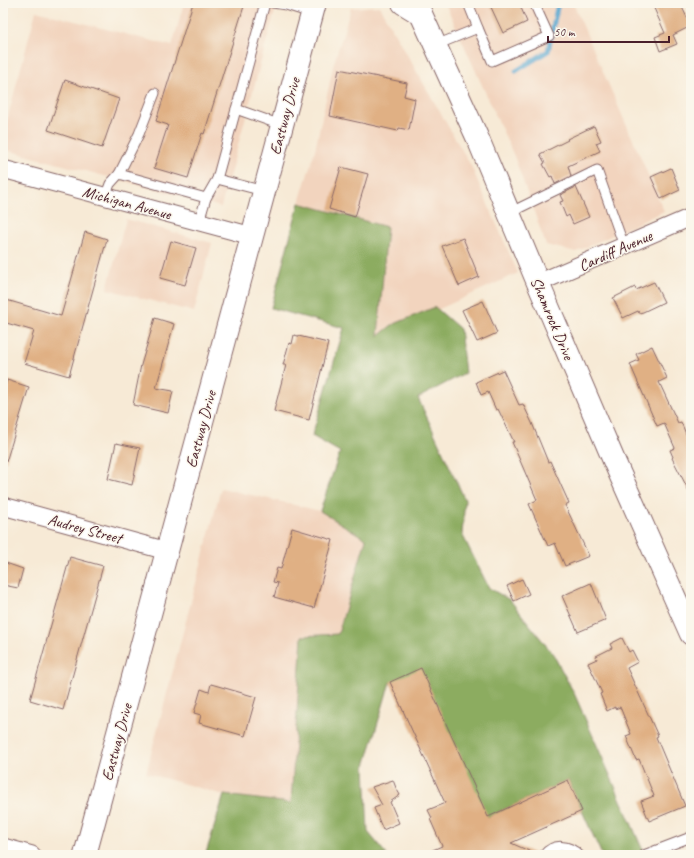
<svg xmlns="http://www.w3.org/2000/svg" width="694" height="858" font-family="Caveat,sans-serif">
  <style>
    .built { fill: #f2d4be }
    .forest { fill: #8cac60; stroke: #6b6646 }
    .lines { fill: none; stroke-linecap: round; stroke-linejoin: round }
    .stream { stroke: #52a3cd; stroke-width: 5 }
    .building { fill: #e0b084 }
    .service-casing { stroke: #876667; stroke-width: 11 }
    .minor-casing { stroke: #876667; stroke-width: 19 }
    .tertiary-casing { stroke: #876667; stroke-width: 24 }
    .primary-casing { stroke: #876667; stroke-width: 24 }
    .service { stroke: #fff; stroke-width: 9 }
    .minor { stroke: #fff; stroke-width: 17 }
    .tertiary { stroke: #fff; stroke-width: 22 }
    .primary { stroke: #fff; stroke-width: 22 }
    .labels { text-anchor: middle; stroke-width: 3; stroke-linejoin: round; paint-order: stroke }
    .street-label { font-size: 16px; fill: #4a1f2b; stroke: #fbf7ec }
  </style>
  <rect width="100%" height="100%" fill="#fbf7ec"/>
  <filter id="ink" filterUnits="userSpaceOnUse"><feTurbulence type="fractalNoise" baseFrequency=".025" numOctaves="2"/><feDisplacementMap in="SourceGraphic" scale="8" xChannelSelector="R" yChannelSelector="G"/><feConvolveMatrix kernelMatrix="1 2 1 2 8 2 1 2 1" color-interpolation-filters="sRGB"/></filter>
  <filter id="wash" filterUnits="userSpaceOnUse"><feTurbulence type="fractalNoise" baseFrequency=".012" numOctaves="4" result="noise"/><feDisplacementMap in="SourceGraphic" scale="16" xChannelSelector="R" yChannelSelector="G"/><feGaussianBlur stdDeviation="0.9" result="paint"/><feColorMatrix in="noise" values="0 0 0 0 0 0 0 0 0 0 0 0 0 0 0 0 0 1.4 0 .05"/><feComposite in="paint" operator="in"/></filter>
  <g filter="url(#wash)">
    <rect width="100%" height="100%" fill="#f7ead6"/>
    <g class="built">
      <polygon points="184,3 277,3 221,207 3,149 3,135 36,11 172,46"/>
      <polygon points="445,3 573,3 664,211 576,252 546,245 514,156"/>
      <polygon points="379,6 471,166 518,273 378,337 387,227 299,203 315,150 334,63 351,8"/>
      <polygon points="126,219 212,243 194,312 107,289"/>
      <polygon points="221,488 368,522 340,828 146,773"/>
    </g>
    <polygon class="forest" points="299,203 387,227 378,336 392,325 435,307 460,329 465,373 418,398 465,500 462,534 489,588 510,600 553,654 574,693 645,855 602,855 568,780 488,817 390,682 365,766 368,832 387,855 208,855 206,853 224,795 291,803 302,636 338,634 366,539 320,511 340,452 312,436 344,328 271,308"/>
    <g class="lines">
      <polyline class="stream" points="516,71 548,51 558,3"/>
    </g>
    <g id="blocks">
      <g class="building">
        <polygon points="193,3 245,3 204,134 202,133 188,178 154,168 168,125 156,121"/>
        <polygon points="489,3 519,3 527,22 503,33"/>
        <polygon points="660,3 680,3 691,26 673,35 677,44 660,51 655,37 665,33 653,6"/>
        <polygon points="339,69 407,83 404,96 415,99 409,130 399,128 398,131 330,116"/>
        <polygon points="65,80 119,99 102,148 48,130"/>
        <polygon points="594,126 601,141 596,143 600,151 568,166 571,176 555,184 552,176 550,177 543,164 545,163 540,154 568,140 567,139"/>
        <polygon points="341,167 368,174 355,217 329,209"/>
        <polygon points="671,168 680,190 661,199 651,177"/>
        <polygon points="576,187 589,217 573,224 569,215 566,217 560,202 563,201 560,195"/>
        <polygon points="85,232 107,239 69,376 24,363 34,331 3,322 3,299 61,316"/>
        <polygon points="463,238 479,277 459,286 442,246"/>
        <polygon points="171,241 196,248 185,285 160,278"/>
        <polygon points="654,282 664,302 643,312 639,313 638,311 623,318 613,298 635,287 636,290"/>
        <polygon points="483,301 497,333 477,342 462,310"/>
        <polygon points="155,318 174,324 156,388 173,391 168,413 133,405 141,365"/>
        <polygon points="294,335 328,343 309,420 274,411 286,365 283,365 289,343 292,344"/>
        <polygon points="652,346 667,378 659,382 678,423 681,422 691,446 691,495 672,458 673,457 670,450 675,448 664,423 657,426 630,364 639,360 636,354"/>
        <polygon points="503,370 519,405 523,404 532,423 548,462 550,461 569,503 565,505 589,556 565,566 555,543 548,546 529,504 537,500 512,442 514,442 498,409 496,410 488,392 481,395 476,382"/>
        <polygon points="7,380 29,387 6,462 3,461 3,393"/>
        <polygon points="116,443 140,448 132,485 108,479"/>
        <polygon points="292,528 333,540 314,608 274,597 278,583 273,582 277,568 281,569"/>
        <polygon points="70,557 103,566 63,710 30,700"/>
        <polygon points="3,562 23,569 18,588 3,585"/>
        <polygon points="522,579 529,594 514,601 507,586"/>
        <polygon points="591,583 606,620 578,632 562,596"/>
        <polygon points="622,638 629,652 632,650 638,662 627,668 658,736 656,737 685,806 649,821 641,801 654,796 639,759 636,760 626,736 631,734 620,707 615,709 615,707 607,711 600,694 602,693 588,663 597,659 596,656 612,648 610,644"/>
        <polygon points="421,668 488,817 568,780 582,811 511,843 538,855 421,855 442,846 430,819 432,818 428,810 445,803 390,682"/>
        <polygon points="211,684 256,697 245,736 199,723 201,715 194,713 201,689 209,692"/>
        <polygon points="393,780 396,788 400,795 390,802 399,823 383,830 374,808 382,805 372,787"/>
      </g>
    </g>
  </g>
  <g filter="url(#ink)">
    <use href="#blocks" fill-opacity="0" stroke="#876667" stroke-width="1"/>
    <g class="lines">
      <defs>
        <g id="service">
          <polyline points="273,3 286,5 311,13"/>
          <polyline points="478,28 492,61 549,36 534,3"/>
          <polyline points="436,45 478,28 468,3"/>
          <polyline points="155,93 139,134 119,174 206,198"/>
          <polyline points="236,109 281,125"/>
          <polyline points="217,179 264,191"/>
          <polyline points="105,197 110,184 119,174"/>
          <polyline points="509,213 597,170 624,246"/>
          <polyline points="199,222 206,198 217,179 265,3"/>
          <path d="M544 855C553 843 569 844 579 855"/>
          <polyline points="644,855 691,837"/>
        </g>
        <g id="minor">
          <polyline points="3,169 252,236"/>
          <polyline points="538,283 691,217"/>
          <polyline points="3,506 167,551"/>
          <polyline points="3,847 32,855"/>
        </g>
        <polyline id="tertiary" points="416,3 478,139 538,283 615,463 691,634"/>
        <g id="primary">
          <polyline points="403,3 421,14"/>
          <polyline points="85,855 315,3"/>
        </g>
      </defs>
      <use href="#service" class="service-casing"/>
      <use href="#minor" class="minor-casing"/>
      <use href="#tertiary" class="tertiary-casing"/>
      <use href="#primary" class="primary-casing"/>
      <use href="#service" class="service"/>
      <use href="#minor" class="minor"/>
      <use href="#tertiary" class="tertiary"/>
      <use href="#primary" class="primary"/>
    </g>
  </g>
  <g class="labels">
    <g class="street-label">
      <text transform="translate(284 116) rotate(-75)" y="6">Eastway Drive</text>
      <text transform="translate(127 202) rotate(15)" y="6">Michigan Avenue</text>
      <text transform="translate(615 250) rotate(-24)" y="6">Cardiff Avenue</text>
      <text transform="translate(553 318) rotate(67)" y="6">Shamrock Drive</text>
      <text transform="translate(200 429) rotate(-75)" y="6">Eastway Drive</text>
      <text transform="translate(85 528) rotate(15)" y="6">Audrey Street</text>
      <text transform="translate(116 742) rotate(-75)" y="6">Eastway Drive</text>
    </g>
  </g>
  <rect width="694" height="858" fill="none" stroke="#fbf7ec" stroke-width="16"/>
  <path d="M548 36v6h121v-6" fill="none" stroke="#4a1f2b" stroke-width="2"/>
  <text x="554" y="36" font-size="12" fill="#4a1f2b" stroke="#fbf7ec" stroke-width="3" paint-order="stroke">50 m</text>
</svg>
